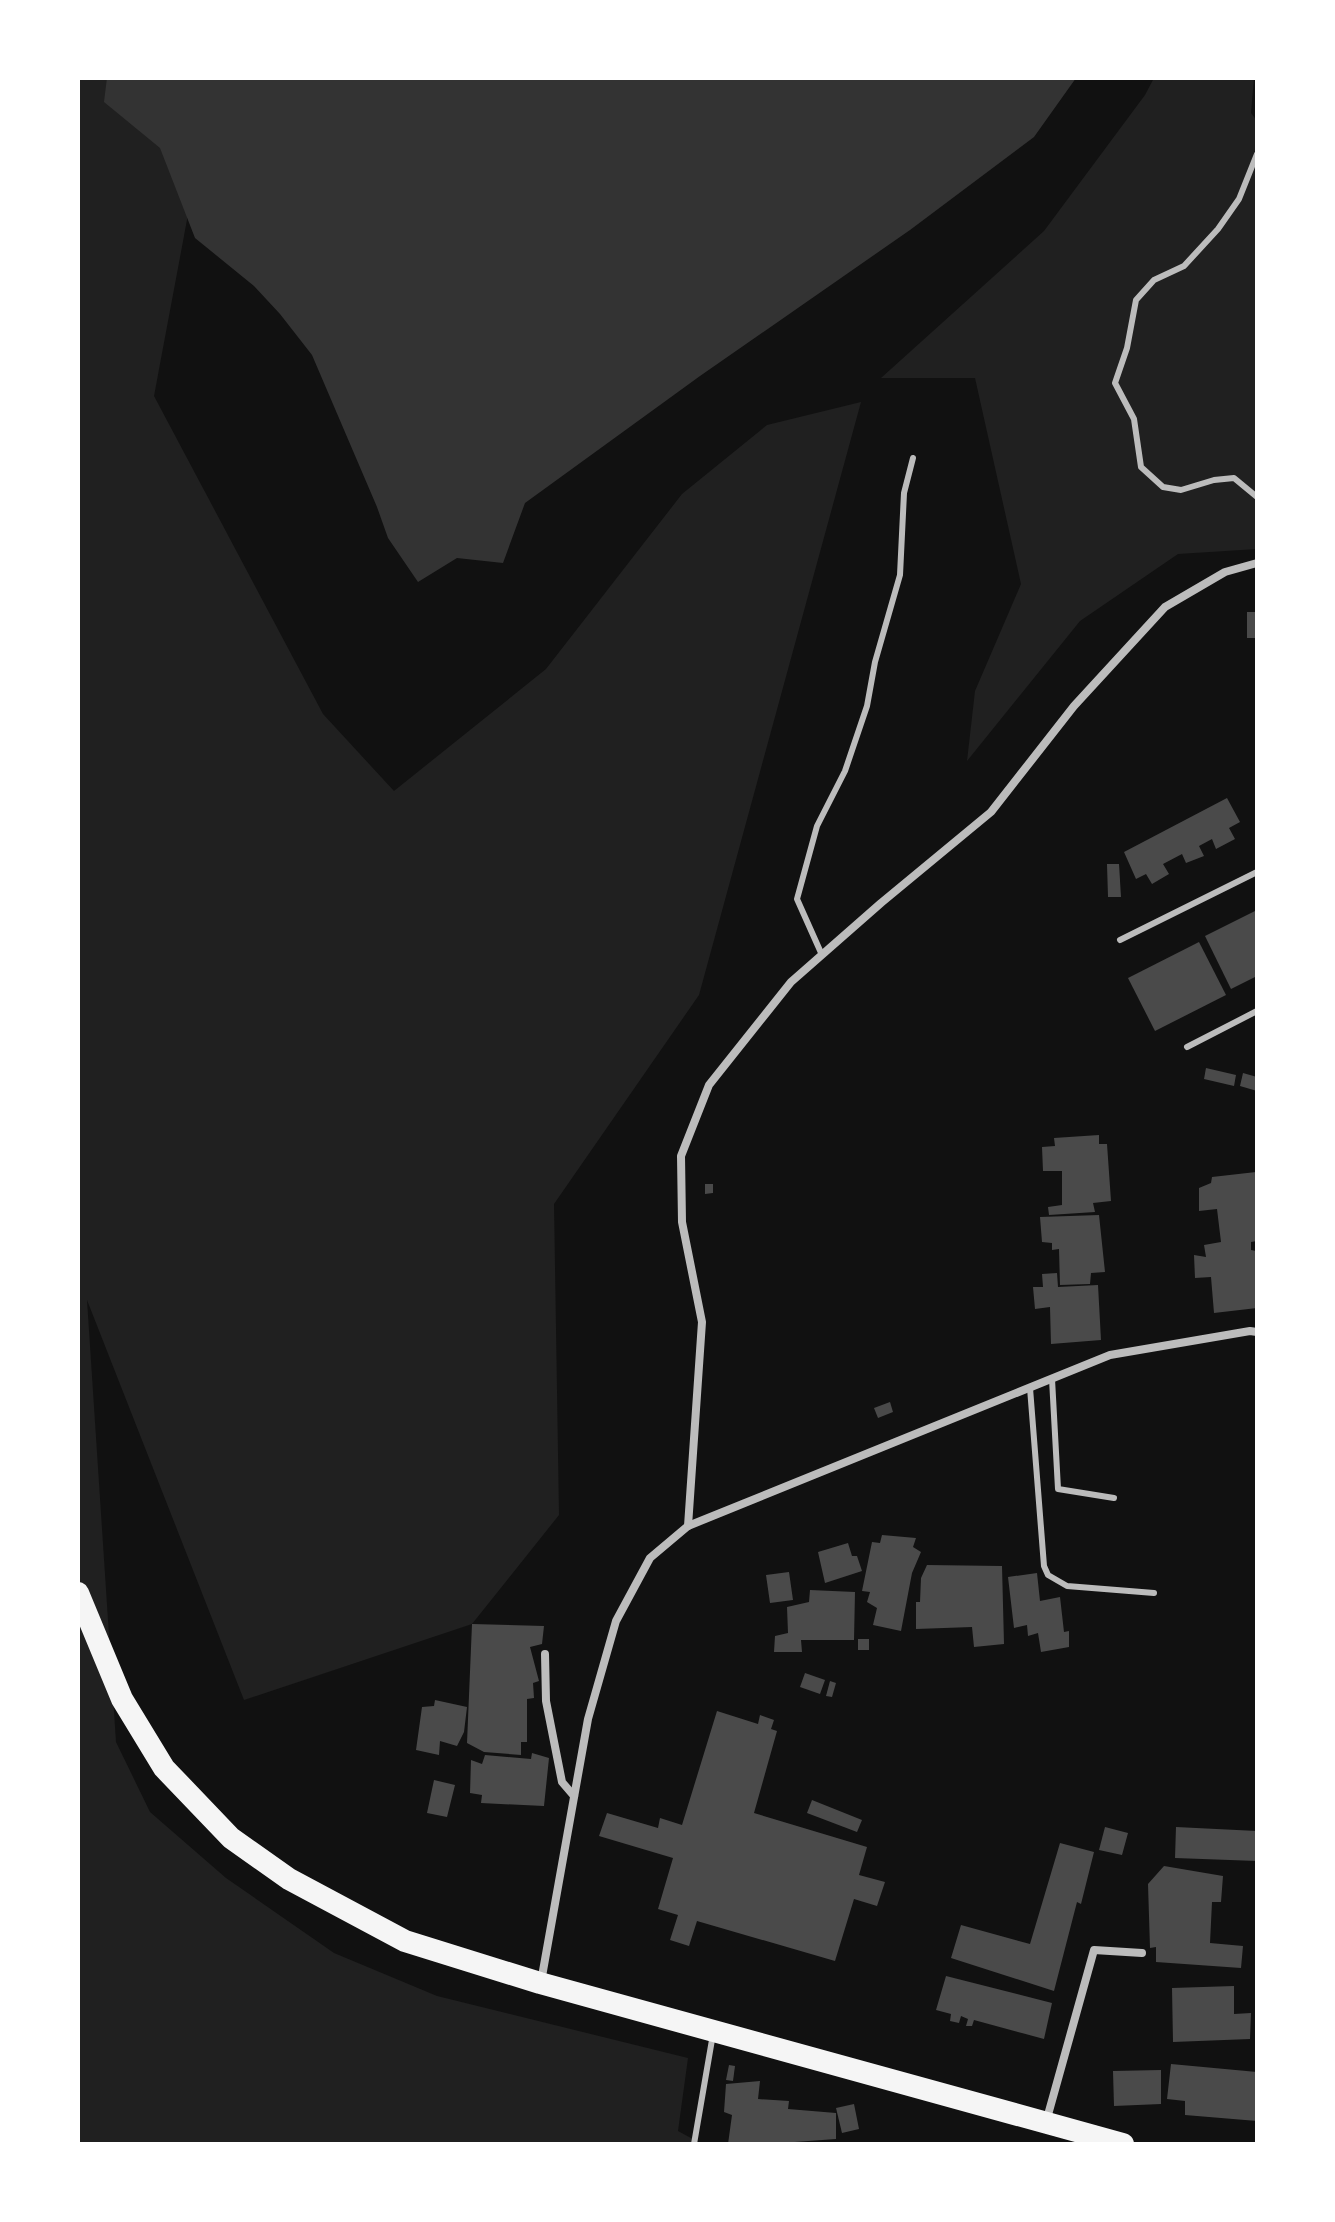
<svg xmlns="http://www.w3.org/2000/svg" width="1335" height="2222" font-family="Inter,sans-serif">
  <style>
    .green { fill: #202020 }
    .water { fill: #333 }
    .building { fill: #4a4a4a }
    .lines { fill: none; stroke-linecap: round; stroke-linejoin: round }
    .service { stroke: #bcbcbc; stroke-width: 6 }
    .minor { stroke: #bcbcbc; stroke-width: 8 }
    .trunk { stroke: #f5f5f5; stroke-width: 22 }
  </style>
  <rect width="100%" height="100%" fill="#111"/>
  <g class="green">
    <polygon points="78,78 424,78 210,97 154,396 323,714 394,791 546,669 682,494 767,425 861,402 699,995 554,1204 559,1515 472,1624 244,1700 87,1300 116,1742 150,1812 226,1878 334,1953 437,1996 688,2058 678,2131 702,2144 78,2144"/>
    <polygon points="1154,78 1254,78 1251,113 1257,121 1257,549 1178,554 1080,621 967,761 975,691 1021,584 975,378 881,378 1044,231 1145,95"/>
  </g>
  <polygon class="water" points="107,78 1076,78 1034,137 910,230 700,376 525,503 503,563 457,558 418,582 388,538 377,507 312,355 280,314 254,286 195,238 160,148 104,102"/>
  <g class="building">
    <rect x="1247" y="612" width="10" height="26"/>
    <polygon points="1227,798 1240,822 1229,828 1235,839 1216,849 1212,839 1199,846 1204,856 1186,863 1182,854 1163,864 1169,874 1152,884 1146,874 1136,879 1124,852"/>
    <polygon points="1107,864 1119,864 1121,897 1108,897"/>
    <polygon points="1257,910 1257,976 1231,989 1205,936"/>
    <polygon points="1199,942 1226,995 1155,1031 1128,978"/>
    <polygon points="1206,1068 1236,1075 1234,1086 1204,1079"/>
    <polygon points="1243,1073 1257,1077 1257,1091 1240,1086"/>
    <polygon points="1099,1135 1099,1144 1107,1144 1111,1201 1093,1203 1095,1212 1049,1215 1048,1207 1062,1205 1062,1171 1043,1171 1042,1147 1055,1146 1054,1138"/>
    <polygon points="1256,1172 1257,1241 1251,1242 1251,1250 1256,1251 1257,1308 1214,1313 1211,1277 1195,1278 1194,1255 1206,1257 1204,1245 1221,1242 1217,1209 1199,1211 1199,1188 1211,1183 1212,1177"/>
    <polygon points="705,1184 713,1184 713,1193 705,1194"/>
    <polygon points="1099,1215 1105,1272 1091,1273 1090,1284 1060,1285 1059,1249 1052,1250 1052,1243 1042,1242 1040,1217"/>
    <polygon points="1057,1273 1058,1287 1098,1285 1101,1340 1051,1344 1050,1307 1035,1309 1033,1287 1043,1287 1042,1274"/>
    <polygon points="890,1402 893,1412 878,1418 874,1408"/>
    <polygon points="882,1535 916,1538 913,1547 921,1552 912,1573 901,1631 873,1625 877,1608 867,1602 870,1592 862,1591 872,1542 880,1543"/>
    <polygon points="848,1543 852,1556 857,1556 862,1571 825,1583 818,1552"/>
    <polygon points="927,1565 1002,1566 1004,1644 974,1647 972,1627 916,1629 916,1602 920,1602 921,1578"/>
    <polygon points="789,1572 793,1600 770,1603 766,1575"/>
    <polygon points="1037,1573 1040,1601 1060,1597 1064,1632 1069,1631 1069,1647 1041,1652 1038,1633 1028,1636 1027,1625 1014,1628 1008,1577"/>
    <polygon points="810,1590 855,1592 854,1640 801,1640 802,1652 774,1652 775,1636 788,1633 787,1607 809,1602"/>
    <polygon points="472,1624 544,1626 542,1644 530,1647 539,1681 533,1683 534,1698 527,1699 527,1742 521,1742 521,1755 484,1752 467,1743"/>
    <rect x="858" y="1639" width="11" height="11"/>
    <polygon points="805,1673 825,1680 820,1694 800,1687"/>
    <polygon points="830,1681 836,1683 832,1697 826,1696"/>
    <polygon points="435,1700 467,1707 464,1732 457,1746 440,1741 439,1755 416,1750 422,1707 434,1706"/>
    <polygon points="717,1711 758,1724 760,1715 774,1720 771,1729 777,1731 754,1813 867,1847 859,1875 885,1882 877,1906 854,1899 835,1961 697,1921 689,1946 670,1940 678,1915 658,1909 673,1858 599,1836 607,1813 658,1828 660,1818 682,1825"/>
    <polygon points="532,1753 549,1758 544,1806 481,1803 482,1795 470,1793 471,1760 482,1764 485,1755 531,1759"/>
    <polygon points="434,1780 455,1785 447,1817 427,1813"/>
    <polygon points="812,1800 862,1820 857,1832 807,1813"/>
    <polygon points="1105,1827 1128,1833 1122,1855 1099,1850"/>
    <polygon points="1176,1827 1257,1831 1257,1861 1175,1858"/>
    <polygon points="1060,1843 1094,1852 1081,1904 1077,1902 1054,1991 951,1958 961,1925 1030,1944"/>
    <polygon points="1164,1866 1223,1876 1221,1902 1212,1902 1210,1943 1243,1946 1241,1968 1156,1962 1156,1947 1150,1948 1148,1884"/>
    <polygon points="946,1976 1052,2003 1044,2039 974,2020 972,2026 966,2026 968,2019 961,2016 959,2023 950,2021 951,2014 936,2010"/>
    <polygon points="1234,1986 1234,2014 1251,2013 1250,2039 1173,2042 1172,1988"/>
    <polygon points="1171,2064 1257,2072 1257,2121 1185,2115 1185,2101 1167,2099"/>
    <polygon points="729,2065 735,2066 733,2081 726,2080"/>
    <polygon points="1161,2070 1161,2104 1114,2106 1113,2071"/>
    <polygon points="760,2081 758,2099 789,2101 788,2109 836,2113 836,2139 767,2144 728,2144 732,2115 724,2112 726,2084"/>
    <polygon points="854,2104 859,2129 842,2133 836,2108"/>
  </g>
  <g class="lines">
    <g class="service">
      <polyline points="1257,154 1239,199 1218,229 1184,266 1154,280 1136,300 1127,348 1115,383 1134,419 1141,467 1163,487 1181,490 1214,480 1234,478 1257,497"/>
      <polyline points="1120,940 1257,872"/>
      <polyline points="822,955 797,899 817,826 845,771 867,706 875,662 900,575 904,493 913,458"/>
      <polyline points="1187,1047 1257,1011"/>
      <polyline points="1052,1379 1058,1489 1114,1498"/>
      <polyline points="1030,1388 1044,1566 1048,1575 1067,1586 1154,1593"/>
      <polyline points="694,2144 713,2034"/>
    </g>
    <g class="minor">
      <polyline points="688,1526 702,1322 682,1222 681,1156 709,1085 791,982 881,903 991,812 1074,706 1165,607 1225,572 1257,563"/>
      <polyline points="545,1654 546,1701 562,1782 574,1796"/>
      <polyline points="541,1982 588,1719 616,1621 650,1558 688,1526 1110,1355 1250,1331 1257,1332"/>
      <polyline points="1046,2122 1094,1950 1142,1953"/>
    </g>
    <polyline class="trunk" points="78,1593 122,1699 164,1768 231,1838 289,1879 405,1941 540,1983 1123,2144"/>
  </g>
  <rect width="1335" height="2222" fill="none" stroke="#ffffff" stroke-width="160"/>
</svg>
